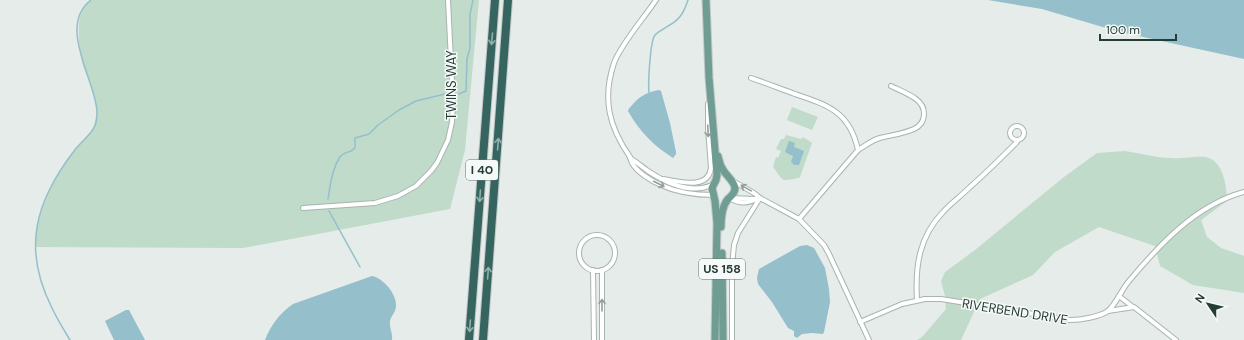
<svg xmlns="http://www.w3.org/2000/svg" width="1244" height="340" font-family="'DM Sans',sans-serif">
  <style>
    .green { fill: #c0dbc9 }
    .water { fill: #94bfcb }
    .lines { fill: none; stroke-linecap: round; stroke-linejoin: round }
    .stream { stroke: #94bfcb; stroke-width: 1.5 }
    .minor-casing { stroke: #a8b4b0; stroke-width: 6 }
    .primary-casing { stroke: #c2c8c7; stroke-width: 9 }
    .motorway-casing { stroke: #c2c8c7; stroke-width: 10 }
    .minor { stroke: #fff; stroke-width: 4 }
    .primary { stroke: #6f9d93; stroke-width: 7 }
    .motorway { stroke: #35655e; stroke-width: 8 }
    .oneway { stroke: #95afaa }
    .oneway2 { stroke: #929e9b }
    .labels { text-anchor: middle; stroke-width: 3; stroke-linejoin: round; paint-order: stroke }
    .shield { fill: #f5f9f7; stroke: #647571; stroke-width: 1 }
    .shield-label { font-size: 12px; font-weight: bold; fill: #263c37 }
    .street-label { font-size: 13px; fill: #263c37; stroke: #f5f9f7 }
  </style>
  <rect width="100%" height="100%" fill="#e5ece9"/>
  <g class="green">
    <path d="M92 0H479L465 150 450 209 243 248 35 247C35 216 55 174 75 150 86 135 96 133 96 112 97 96 86 77 82 62 79 49 78 36 79 23 80 13 83 5 92 0Z"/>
    <polygon points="792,107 818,117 812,130 787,120"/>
    <path d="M786 135 801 139 803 137 812 143 800 177C798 179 787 180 784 180L781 178 773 167 776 157 778 158 781 151 776 149 781 139H784Z"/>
    <path d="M1125 151C1140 153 1156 158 1171 158 1182 159 1194 156 1205 157 1223 159 1227 187 1227 201L1201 220 1207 237 1221 248 1244 256V293L1193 285 1160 266 1155 246 1099 227 1055 252 1033 275 980 299 961 340H917L922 337 946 309 945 296 941 281 945 272 975 250 1064 177 1097 153Z"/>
  </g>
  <g class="water">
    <polygon points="988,0 1244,0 1244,59 1116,31 1042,9"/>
    <path d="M659 90 661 91 670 123 676 152V154L673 158C654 146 639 131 628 111 629 107 631 107 633 104 641 95 648 92 659 90Z"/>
    <polygon points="789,141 795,143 794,147 804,151 799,165 794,165 791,162 793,156 785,152"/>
    <polygon points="807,245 814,248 825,268 829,289 830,302 824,332 823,334 812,333 802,334 797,338 794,336 794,331 788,328 772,302 758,284 757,278 759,269 800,246"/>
    <path d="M372 276C383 278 397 294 396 306 396 313 389 317 390 324 390 330 393 334 392 340H265C271 325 279 314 293 304Z"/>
    <polygon points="126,310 129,310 145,340 114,340 105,321"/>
  </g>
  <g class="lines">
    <g class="stream">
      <path d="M649 93C648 84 650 41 655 35 659 31 664 29 668 26 680 20 684 12 688 0"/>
      <polyline points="459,94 466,91 467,59 470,48 470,14 473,0"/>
      <path d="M328 199C330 186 332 169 340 157 344 151 353 153 355 147 356 143 354 141 355 138L369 134 378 125 399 110 416 101 445 94"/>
      <polyline points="329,211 360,267"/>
      <path d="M70 340C64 330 57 319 52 308 22 249 35 202 74 151 85 136 98 133 97 111 95 79 57 26 91 0"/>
    </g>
    <defs>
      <g id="minor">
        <path d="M656 0C644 18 621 44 614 63 602 99 609 127 630 157 631 159 631 161 632 163 637 172 651 181 661 185 678 193 695 195 714 195"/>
        <path d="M751 78C766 83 781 89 795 94 828 105 850 112 858 150L799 219"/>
        <circle cx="1017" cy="133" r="7"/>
        <path d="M858 150C865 146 872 140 880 138 891 135 903 134 914 129 927 123 927 107 916 99 908 93 899 90 891 86"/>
        <path d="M630 158C637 162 642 167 648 171 666 183 691 194 712 185"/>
        <path d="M663 179C678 181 708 191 711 168L708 128V104"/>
        <polyline points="733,181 754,193 760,198 799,219 824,245 829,254 869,340"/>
        <path d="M730 198C740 205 749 203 759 198"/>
        <polyline points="730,198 755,199"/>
        <polyline points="303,208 375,203 398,196 416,186 431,171 437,163 448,140 452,122 453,102 448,0"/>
        <circle cx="597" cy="253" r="18"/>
        <polyline points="593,270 594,340"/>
        <polyline points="602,270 602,340"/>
        <polyline points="1119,296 1133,307"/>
        <path d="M917 300C915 266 919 237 943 212 951 203 961 196 970 187 986 173 1001 158 1016 143L1018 140"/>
        <polyline points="1108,311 1134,307 1176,340"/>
        <path d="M860 322 902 304 925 299H941L985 306 1070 320C1081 320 1099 317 1108 311 1116 304 1122 289 1129 281 1160 244 1196 205 1244 192"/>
        <polyline points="732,340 732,266 734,245 738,233 760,198"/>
      </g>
      <g id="primary">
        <polyline points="706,0 709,78 717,175 716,180 712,188 715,201 717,223 715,340"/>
        <path d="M718 156C719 160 720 165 722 168 725 175 735 181 735 189 734 195 731 196 728 199 722 206 721 218 721 227"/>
        <polyline points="722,253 723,340"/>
      </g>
      <g id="motorway">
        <polyline points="469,340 495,0"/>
        <polyline points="483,340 508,0"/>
      </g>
    </defs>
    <use href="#minor" class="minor-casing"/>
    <use href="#primary" class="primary-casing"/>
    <use href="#motorway" class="motorway-casing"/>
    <use href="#minor" class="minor"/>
    <use href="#primary" class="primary"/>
    <use href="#motorway" class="motorway"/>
  </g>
  <defs><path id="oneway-shaft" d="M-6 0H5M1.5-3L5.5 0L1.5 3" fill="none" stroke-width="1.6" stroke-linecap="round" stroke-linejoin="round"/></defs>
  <g class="oneway">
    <use href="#oneway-shaft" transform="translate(492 39) rotate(95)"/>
    <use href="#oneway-shaft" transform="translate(498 144) rotate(-86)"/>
    <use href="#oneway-shaft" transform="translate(480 196) rotate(94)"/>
    <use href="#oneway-shaft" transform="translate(488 273) rotate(-86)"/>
    <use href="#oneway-shaft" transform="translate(470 326) rotate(94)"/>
  </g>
  <g class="oneway2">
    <use href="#oneway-shaft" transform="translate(708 131) rotate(87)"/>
    <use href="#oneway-shaft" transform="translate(659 184) rotate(27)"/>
    <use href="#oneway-shaft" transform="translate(746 188) rotate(-151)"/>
    <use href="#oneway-shaft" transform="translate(602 305) rotate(-90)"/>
  </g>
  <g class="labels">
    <g class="shield">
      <rect x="466" y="160" width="32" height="20" rx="3"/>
      <rect x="699" y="259" width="46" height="20" rx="3"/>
    </g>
    <g class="shield-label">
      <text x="482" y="174">I 40</text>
      <text x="722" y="273">US 158</text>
    </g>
    <g class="street-label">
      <text transform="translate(451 85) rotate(-90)" y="5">TWINS WAY</text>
      <text transform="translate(1015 311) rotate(9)" y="5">RIVERBEND DRIVE</text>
    </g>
  </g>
  <g transform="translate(1208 304) rotate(305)" stroke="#f5f9f7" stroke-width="3" paint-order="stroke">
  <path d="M0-3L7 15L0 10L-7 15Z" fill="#263c37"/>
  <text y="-6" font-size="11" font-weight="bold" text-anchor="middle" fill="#263c37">N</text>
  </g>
  <path d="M1100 34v6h76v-6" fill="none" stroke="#263c37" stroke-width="2"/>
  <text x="1106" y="34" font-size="12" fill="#263c37" stroke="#f5f9f7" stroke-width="3" paint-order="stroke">100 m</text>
</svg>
